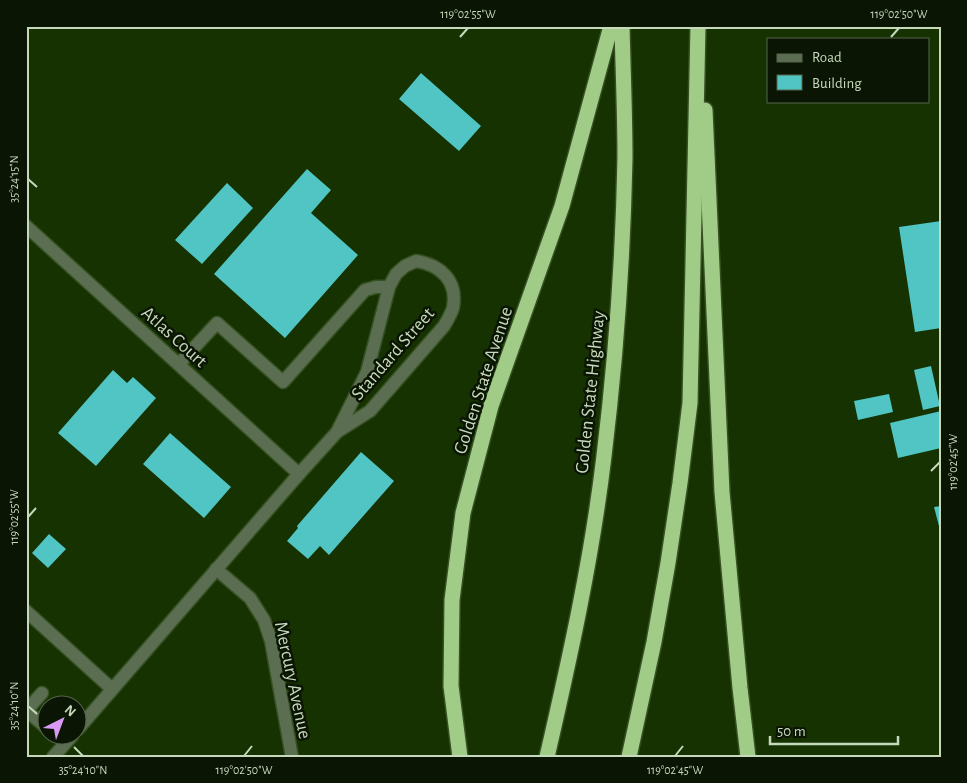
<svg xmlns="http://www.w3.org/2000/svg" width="967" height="783" font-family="'Alegreya Sans',sans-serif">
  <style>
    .building { fill: #50c5c4 }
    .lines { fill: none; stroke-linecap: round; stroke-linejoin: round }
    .minor-casing { stroke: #355022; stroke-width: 15 }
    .highway-casing { stroke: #355022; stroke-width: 18 }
    .minor { stroke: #5c6e52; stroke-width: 12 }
    .highway { stroke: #a1cc87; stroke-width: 15 }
    .ticks { fill: none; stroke: #c7d9bd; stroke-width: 2 }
    .labels { text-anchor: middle; stroke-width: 5; stroke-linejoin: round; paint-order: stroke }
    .street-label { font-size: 19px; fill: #c7d9bd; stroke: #0a1603 }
    .neatline { fill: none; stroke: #c7d9bd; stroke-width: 2 }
    .ticks-label { font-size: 12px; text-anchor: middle; fill: #c7d9bd }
  </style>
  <rect width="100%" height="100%" fill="#153200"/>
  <g class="building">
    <polygon points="421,73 481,126 459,151 399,99"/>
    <polygon points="307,169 331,190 311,213 358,255 285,338 214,274"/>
    <polygon points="227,183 253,208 202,264 175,240"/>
    <polygon points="941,221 941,328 915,332 899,227"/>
    <polygon points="931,366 940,406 923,410 914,370"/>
    <polygon points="113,370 127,383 133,377 156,398 96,466 58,433"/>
    <polygon points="889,394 893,412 858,420 854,401"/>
    <polygon points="941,411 941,448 898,458 890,423"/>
    <polygon points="170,433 231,487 204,518 143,464"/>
    <polygon points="361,452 394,481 329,555 320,546 308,559 287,541 298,528 297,526"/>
    <polygon points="941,506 941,530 940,530 934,507"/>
    <polygon points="49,534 66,549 48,568 32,553"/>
  </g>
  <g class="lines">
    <defs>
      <g id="minor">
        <polyline points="26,226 299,474"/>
        <path d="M416 261C441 265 458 281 453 308 451 314 447 321 444 326L370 411 337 432 367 372 389 287 396 274 405 266Z"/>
        <polyline points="179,364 217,323 283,382 365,290 376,287 389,287"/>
        <polyline points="216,569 250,598 264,620 271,641 292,757"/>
        <polyline points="26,611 112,689"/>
        <polyline points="26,711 42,693"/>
        <polyline points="27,711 48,729"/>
        <polyline points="78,729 299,474 337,432"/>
        <polyline points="53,757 72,736"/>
      </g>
      <g id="highway">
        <polyline points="705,110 722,492 740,688 748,757"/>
        <polyline points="460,757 451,686 452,600 463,513 491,406 562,206 611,26"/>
        <path d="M547 757C570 657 592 558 604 456 616 358 623 258 625 158 625 115 623 70 622 26"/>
        <polyline points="629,757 654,642 668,563 680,483 690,403 698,26"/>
      </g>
    </defs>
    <use href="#minor" class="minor-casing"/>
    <use href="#highway" class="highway-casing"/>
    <use href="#minor" class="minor"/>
    <use href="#highway" class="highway"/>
  </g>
  <path class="ticks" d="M460 37 468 28M891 37 899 28M28 179 37 187M931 471 940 462M28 517 36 508M28 706 37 714M74 747 83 756M244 756 252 746M675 756 683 746"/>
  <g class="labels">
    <g class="street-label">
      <text transform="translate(175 336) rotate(42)" y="7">Atlas Court</text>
      <text transform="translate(392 353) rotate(-49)" y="7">Standard Street</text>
      <text transform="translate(482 380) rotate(-72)" y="7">Golden State Avenue</text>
      <text transform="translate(589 392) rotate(-84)" y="7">Golden State Highway</text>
      <text transform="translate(294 680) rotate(78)" y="7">Mercury Avenue</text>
    </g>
  </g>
  <rect width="967" height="783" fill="none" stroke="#0a1603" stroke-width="55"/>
  <rect x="767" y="38" width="162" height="65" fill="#0a1603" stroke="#56644d"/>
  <rect x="777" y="54" width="25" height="8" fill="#5c6e52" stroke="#56644d"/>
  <text x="812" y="62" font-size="15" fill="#c7d9bd">Road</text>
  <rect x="777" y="75" width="25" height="15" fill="#50c5c4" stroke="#56644d"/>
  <text x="812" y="88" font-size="15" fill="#c7d9bd">Building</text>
  <g transform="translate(62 720) rotate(42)"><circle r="24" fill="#0a1603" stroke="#56644d"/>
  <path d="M0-4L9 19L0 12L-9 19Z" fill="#d99af7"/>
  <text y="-8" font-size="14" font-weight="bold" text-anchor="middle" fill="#c7d9bd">N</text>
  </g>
  <path d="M770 736v8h128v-8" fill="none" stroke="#c7d9bd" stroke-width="2.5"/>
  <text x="777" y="736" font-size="15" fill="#c7d9bd" stroke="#0a1603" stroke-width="4" paint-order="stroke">50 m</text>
  <rect x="28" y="28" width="912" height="728" class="neatline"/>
  <g class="ticks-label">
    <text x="468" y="18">119°02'55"W</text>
    <text x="899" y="18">119°02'50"W</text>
    <text transform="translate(14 179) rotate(-90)" y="4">35°24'15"N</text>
    <text transform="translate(953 462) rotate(-90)" y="4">119°02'45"W</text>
    <text transform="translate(14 517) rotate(-90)" y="4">119°02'55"W</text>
    <text transform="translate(14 706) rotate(-90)" y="4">35°24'10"N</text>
    <text x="83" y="774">35°24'10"N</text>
    <text x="244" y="774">119°02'50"W</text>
    <text x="675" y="774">119°02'45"W</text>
  </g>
</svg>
